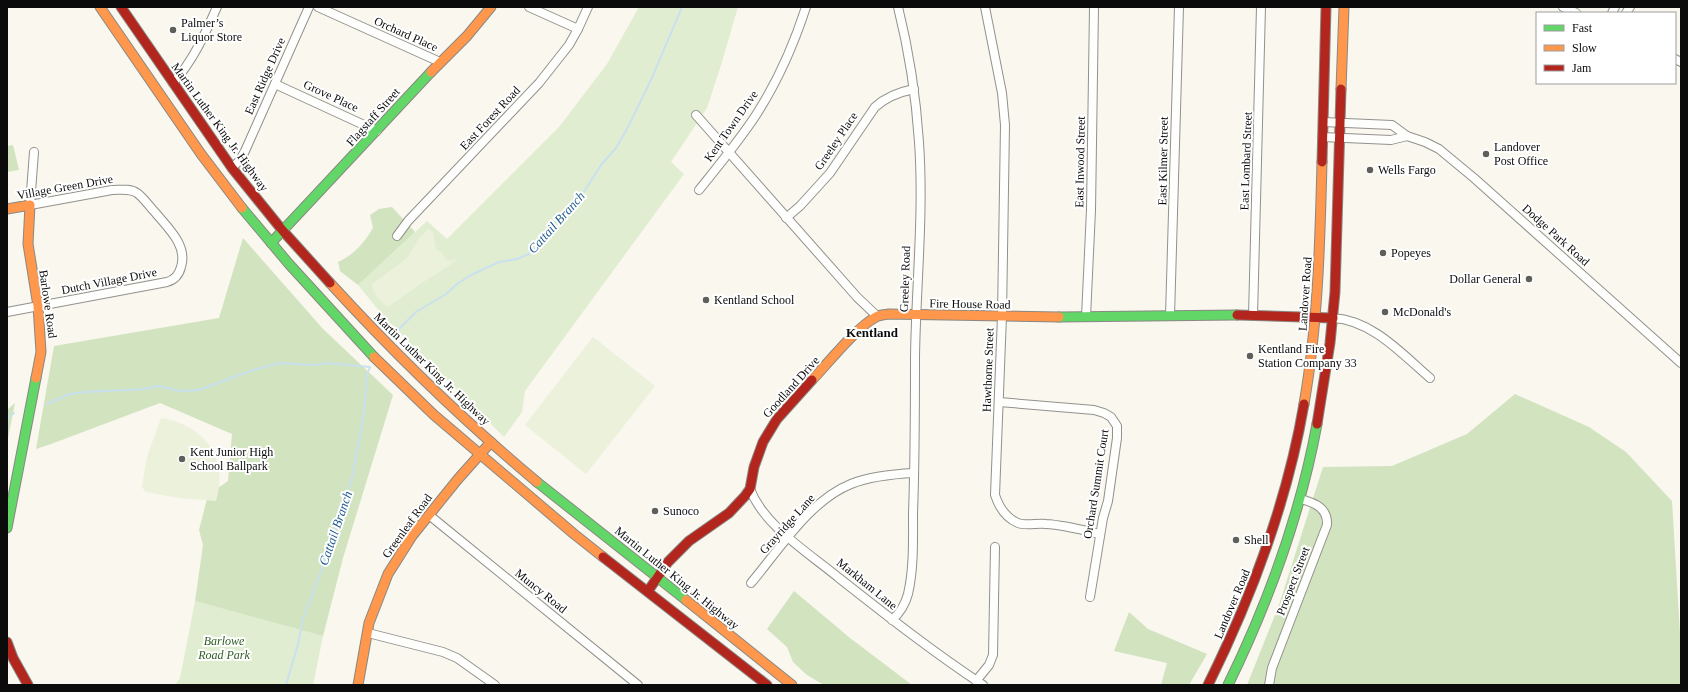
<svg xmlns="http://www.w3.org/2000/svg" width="1688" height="692" font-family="Georgia,serif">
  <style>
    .green { fill: #e1edd0 }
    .forest { fill: #d1e3bf }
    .pitch { fill: #ebf1da }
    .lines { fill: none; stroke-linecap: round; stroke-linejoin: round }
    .stream { stroke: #c9e1ef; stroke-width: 2 }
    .street-casing { stroke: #92918d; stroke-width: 10 }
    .fast-casing { stroke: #898884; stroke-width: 11 }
    .slow-casing { stroke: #898884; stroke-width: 11 }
    .jam-casing { stroke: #898884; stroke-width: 11 }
    .street { stroke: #fefefc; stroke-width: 8 }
    .fast { stroke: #63d668; stroke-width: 9 }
    .slow { stroke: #ff974d; stroke-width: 9 }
    .jam { stroke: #b3261e; stroke-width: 9 }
    .poi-dot { fill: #5e5e5a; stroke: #fff; stroke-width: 1.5 }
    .labels { text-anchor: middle; stroke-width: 4; stroke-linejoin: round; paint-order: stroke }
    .poi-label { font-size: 12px; fill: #0b0b0b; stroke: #fff; text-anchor: start }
    .street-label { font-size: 12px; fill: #0b0b0b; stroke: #fff }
    .park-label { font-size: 12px; font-style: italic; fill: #2d5c22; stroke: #fff }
    .water-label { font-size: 13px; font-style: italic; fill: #215d90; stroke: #fff }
    .neighbourhood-label { font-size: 13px; font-weight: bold; fill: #0b0b0b; stroke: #fff }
  </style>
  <rect width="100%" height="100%" fill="#f9f7ee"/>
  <g class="green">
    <polygon points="639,7 738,7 722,62 707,108 671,162 684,174 525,391 522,412 504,437 384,317 358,285 427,221 447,239 559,127 607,64"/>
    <polygon points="195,601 323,636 313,685 175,685 180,678"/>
  </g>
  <g class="forest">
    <polygon points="13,145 19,170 7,172 7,146"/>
    <path d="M392 207 415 232 358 285 340 271 338 262C354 255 364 243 373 228L370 215 379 209Z"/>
    <polygon points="243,238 323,329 393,395 343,558 323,636 195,601 203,545 199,530 208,495 228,481 232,434 160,403 51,444 36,449 54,346 219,318"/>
    <polygon points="1515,394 1589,427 1626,452 1672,501 1681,651 1681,685 1247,685 1279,605 1323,467 1392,466 1467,434"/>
    <polygon points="15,403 7,443 7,410"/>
    <polygon points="794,591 850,638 912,685 824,685 807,675 793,662 787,647 767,629"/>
    <polygon points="1129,612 1148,629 1207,654 1189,685 1161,685 1167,663 1114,651"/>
  </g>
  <g class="pitch">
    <path d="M428 229 433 232 436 249 442 253 445 259 450 261 455 259 456 261 422 283 388 307C381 302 372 294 372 284L406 259 420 237Z"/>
    <polygon points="593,337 655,386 586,474 525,425"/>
    <path d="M161 418C204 425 229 457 216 501L179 498 146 492 142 487 147 457Z"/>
  </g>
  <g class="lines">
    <g class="stream">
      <polyline points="392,336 416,312 446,294 457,284 471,275 499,262 517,259 529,254 537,247 556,221 578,201 601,165 616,148 628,127 651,80 682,7"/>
      <polyline points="47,404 70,394 86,392 145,389 158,386 181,391 199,390 253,370 280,363 315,365 327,363 370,367 367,375 364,413 352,478 329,550 303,619 298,644 286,685"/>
      <polyline points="7,419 14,413"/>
    </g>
    <defs>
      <g id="street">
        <polyline points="318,7 440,62"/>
        <polyline points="529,7 578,29"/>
        <path d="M985 7 1002 93 1005 125 1002 316 995 495C999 507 1006 518 1018 523 1025 526 1037 523 1046 524 1064 525 1083 530 1100 534"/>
        <polyline points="1563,7 1576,13"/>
        <polyline points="1612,13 1615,7"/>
        <polyline points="1626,13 1630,7"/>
        <polyline points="1675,59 1681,62"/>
        <path d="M173 83C193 61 205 34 217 7"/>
        <polyline points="275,84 377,131"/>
        <polyline points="696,115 857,297 877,316"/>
        <polyline points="1323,122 1392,125 1407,136 1425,142 1439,149 1474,178 1681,363"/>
        <polyline points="1322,137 1391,140 1407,136"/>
        <polyline points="232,168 240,160 245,151 309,7"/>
        <path d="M699 190C719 165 739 141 756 115 778 81 794 44 806 7"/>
        <path d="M786 218 800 206 830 173 875 107C886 97 899 92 914 89"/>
        <polyline points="397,236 408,221 539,83 569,45 578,29 588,7"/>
        <path d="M7 312 167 282C174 280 179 275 181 267 188 245 167 227 154 211 149 206 143 197 137 193 130 188 120 190 112 190L30 205 34 152"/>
        <polyline points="1170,316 1179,7"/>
        <polyline points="1253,316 1261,7"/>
        <polyline points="1086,317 1091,210 1094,7"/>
        <path d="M1333 318C1372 320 1402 354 1430 378"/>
        <polyline points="999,402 1094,410 1104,413 1111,417 1117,426 1117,438 1108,501 1103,518 1090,597"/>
        <path d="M750 489C764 526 809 553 839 578 886 615 933 652 983 685"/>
        <polyline points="429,515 638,685"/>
        <path d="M751 583C779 550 810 500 851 484 871 476 893 474 914 473"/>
        <path d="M892 620C900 613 905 605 908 594 914 568 913 539 913 513 915 461 915 409 915 357 916 286 924 214 919 142 916 97 909 51 898 7"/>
        <polyline points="368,633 443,652 457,658 495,685"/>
        <polyline points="976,681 989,665 993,655 995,547"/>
        <path d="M1269 685 1272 668 1327 525C1328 508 1315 503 1301 499"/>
      </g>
      <g id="fast">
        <polyline points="242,208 289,264 374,357"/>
        <polyline points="271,243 431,72"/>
        <polyline points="1059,317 1237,315"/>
        <polyline points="537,482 686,600"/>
        <polyline points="7,528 36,378"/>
        <path d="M1228 685C1269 601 1300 516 1317 424"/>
      </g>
      <g id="slow">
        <polyline points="100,7 201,154 242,208"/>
        <polyline points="431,72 467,36 491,7"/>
        <polyline points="1341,89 1344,7"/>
        <polyline points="7,209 30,205 28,244 38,306 41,352 36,378"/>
        <path d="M330 283C394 353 464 421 537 482"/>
        <polyline points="374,357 434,415 574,534 603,557"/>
        <path d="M812 380C828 363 857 327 876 317 879 315 884 315 888 314L1059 317"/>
        <path d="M1304 404C1318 324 1320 243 1322 162"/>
        <polyline points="686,600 792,685"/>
        <polyline points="358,685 369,623 388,574 412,536 458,479 491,442"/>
      </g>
      <g id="jam">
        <polyline points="121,7 232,168 283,231 330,283"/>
        <polyline points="1322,162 1326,7"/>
        <polyline points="1237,315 1333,318"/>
        <polyline points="1317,424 1330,343 1335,292 1341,89"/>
        <polyline points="603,557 767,685"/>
        <polyline points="648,591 668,562 689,541 729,513 745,496 750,489 754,467 763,442 777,419 812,380"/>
        <polyline points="7,642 13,658 28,685"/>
        <path d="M1208 685C1252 596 1287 503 1304 404"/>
      </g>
    </defs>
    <use href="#street" class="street-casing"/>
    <use href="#fast" class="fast-casing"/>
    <use href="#slow" class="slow-casing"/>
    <use href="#jam" class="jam-casing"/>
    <use href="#street" class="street"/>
    <use href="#fast" class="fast"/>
    <use href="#slow" class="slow"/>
    <use href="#jam" class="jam"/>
  </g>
  <g class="poi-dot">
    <circle cx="173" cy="30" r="4"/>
    <circle cx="1486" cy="154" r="4"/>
    <circle cx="1370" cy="170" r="4"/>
    <circle cx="1383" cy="253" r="4"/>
    <circle cx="1529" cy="279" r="4"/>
    <circle cx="706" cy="300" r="4"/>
    <circle cx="1385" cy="312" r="4"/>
    <circle cx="1250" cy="356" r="4"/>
    <circle cx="182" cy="459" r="4"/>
    <circle cx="655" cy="511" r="4"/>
    <circle cx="1236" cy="540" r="4"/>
  </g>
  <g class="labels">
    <g class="poi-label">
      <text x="181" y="27">Palmer’s<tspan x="181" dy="14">Liquor Store</tspan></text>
      <text x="1494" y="151">Landover<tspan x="1494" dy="14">Post Office</tspan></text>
      <text x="1378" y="174">Wells Fargo</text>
      <text x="1391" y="257">Popeyes</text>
      <text x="1521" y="283" text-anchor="end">Dollar General</text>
      <text x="714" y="304">Kentland School</text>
      <text x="1393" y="316">McDonald's</text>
      <text x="1258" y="353">Kentland Fire<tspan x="1258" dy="14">Station Company 33</tspan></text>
      <text x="190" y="456">Kent Junior High<tspan x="190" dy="14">School Ballpark</tspan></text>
      <text x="663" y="515">Sunoco</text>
      <text x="1244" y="544">Shell</text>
    </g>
    <g class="street-label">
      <text transform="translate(406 34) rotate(24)" y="4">Orchard Place</text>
      <text transform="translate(265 76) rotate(-66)" y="4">East Ridge Drive</text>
      <text transform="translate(331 96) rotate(25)" y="4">Grove Place</text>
      <text transform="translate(373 117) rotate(-48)" y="4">Flagstaff Street</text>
      <text transform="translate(490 118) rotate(-47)" y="4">East Forest Road</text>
      <text transform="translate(731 126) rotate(-55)" y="4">Kent Town Drive</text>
      <text transform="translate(220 127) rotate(54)" y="4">Martin Luther King Jr. Highway</text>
      <text transform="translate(836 141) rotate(-56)" y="4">Greeley Place</text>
      <text transform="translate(1163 161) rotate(-89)" y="4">East Kilmer Street</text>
      <text transform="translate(1246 161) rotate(-88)" y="4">East Lombard Street</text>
      <text transform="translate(1080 162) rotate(-89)" y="4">East Inwood Street</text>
      <text transform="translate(65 187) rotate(-10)" y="4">Village Green Drive</text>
      <text transform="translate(1556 235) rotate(42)" y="4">Dodge Park Road</text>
      <text transform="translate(905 279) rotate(-88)" y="4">Greeley Road</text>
      <text transform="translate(109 281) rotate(-11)" y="4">Dutch Village Drive</text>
      <text transform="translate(1305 294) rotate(-86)" y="4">Landover Road</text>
      <text transform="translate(48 304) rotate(82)" y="4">Barlowe Road</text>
      <text transform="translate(970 304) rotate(1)" y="4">Fire House Road</text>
      <text transform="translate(432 369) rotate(44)" y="4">Martin Luther King Jr. Highway</text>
      <text transform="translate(988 370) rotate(-88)" y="4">Hawthorne Street</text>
      <text transform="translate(791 387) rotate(-48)" y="4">Goodland Drive</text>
      <text transform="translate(1096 484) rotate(-81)" y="4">Orchard Summit Court</text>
      <text transform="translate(787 524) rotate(-48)" y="4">Grayridge Lane</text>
      <text transform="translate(407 526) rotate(-54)" y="4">Greenleaf Road</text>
      <text transform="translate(677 578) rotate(39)" y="4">Martin Luther King Jr. Highway</text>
      <text transform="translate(1293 581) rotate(-69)" y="4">Prospect Street</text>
      <text transform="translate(867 584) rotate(39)" y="4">Markham Lane</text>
      <text transform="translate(541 591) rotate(39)" y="4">Muncy Road</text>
      <text transform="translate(1232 604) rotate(-67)" y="4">Landover Road</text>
    </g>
    <g class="park-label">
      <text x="224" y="645">Barlowe<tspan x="224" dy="14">Road Park</tspan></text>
    </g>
    <g class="water-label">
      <text transform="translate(556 222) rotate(-48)" y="5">Cattail Branch</text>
      <text transform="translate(335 528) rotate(-71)" y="5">Cattail Branch</text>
    </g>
    <g class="neighbourhood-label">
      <text x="872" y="337">Kentland</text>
    </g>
  </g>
  <rect width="1688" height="692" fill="none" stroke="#0b0b0b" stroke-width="16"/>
  <rect x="1536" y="12" width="140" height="72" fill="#ffffff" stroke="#9d9d9d"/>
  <rect x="1544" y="25" width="20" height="6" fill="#63d668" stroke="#9d9d9d"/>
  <text x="1572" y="32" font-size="12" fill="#0b0b0b">Fast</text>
  <rect x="1544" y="45" width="20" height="6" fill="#ff974d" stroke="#9d9d9d"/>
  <text x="1572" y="52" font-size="12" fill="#0b0b0b">Slow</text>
  <rect x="1544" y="65" width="20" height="6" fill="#b3261e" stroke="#9d9d9d"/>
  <text x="1572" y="72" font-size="12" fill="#0b0b0b">Jam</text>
</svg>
